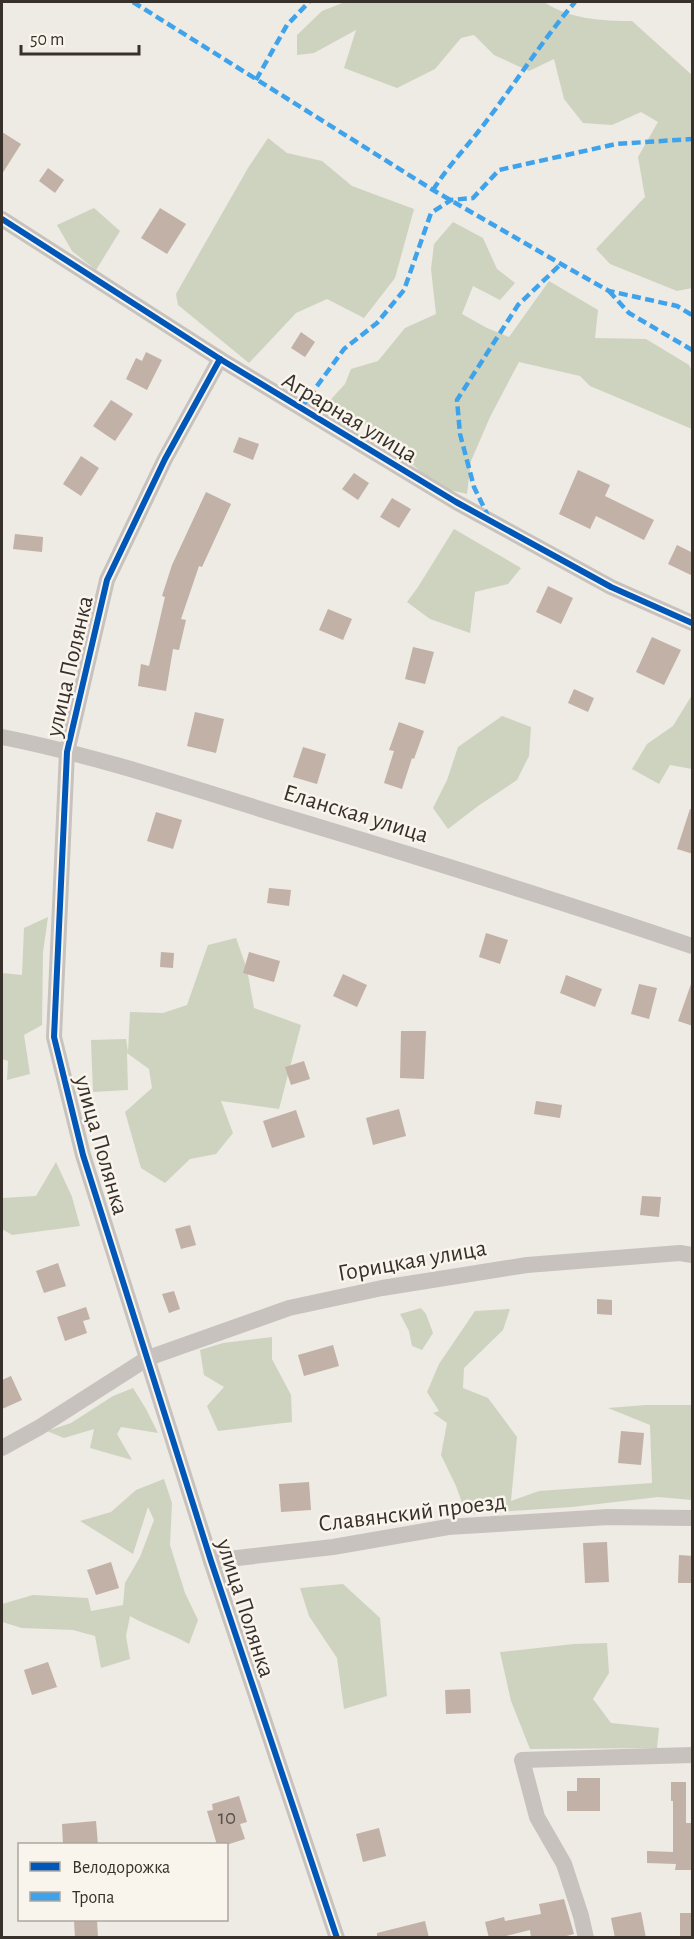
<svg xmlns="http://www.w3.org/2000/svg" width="694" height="1939" font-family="'Alegreya Sans',sans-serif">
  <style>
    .green { fill: #ced3bf }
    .building { fill: #c1b1a6 }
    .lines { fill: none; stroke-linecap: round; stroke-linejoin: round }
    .minor { stroke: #c7c2bd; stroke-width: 16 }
    .quiet { stroke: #3fa3eb; stroke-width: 4.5; stroke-dasharray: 9 4.5; stroke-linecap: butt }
    .cycleway-casing { stroke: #f9f5ec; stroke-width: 10 }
    .cycleway { stroke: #0057b8; stroke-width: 6 }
    .labels { text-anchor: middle; stroke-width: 5; stroke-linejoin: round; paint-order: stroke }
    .number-label { font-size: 21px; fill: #5a504a }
    .street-label { font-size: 24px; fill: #38302b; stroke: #f9f5ec }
  </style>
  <rect width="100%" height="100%" fill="#eeeae4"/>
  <g class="green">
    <path d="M345 2H544C569 19 602 21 632 21L692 75V288L677 291 610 264 596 249 645 197 638 157 658 122 641 112 612 125 583 123 564 99 554 59 529 71 494 55 474 35 461 38 435 69 397 88 344 68 356 30 314 53 297 55V35L322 11Z"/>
    <polygon points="268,138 287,153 322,161 352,186 414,209 395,278 364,318 327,299 296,313 249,363 178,305 176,294 248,168"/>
    <polygon points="94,208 120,231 96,270 72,251 57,225"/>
    <polygon points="453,222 483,238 497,269 515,283 500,300 473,286 462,314 487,328 509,337 549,281 598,310 595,338 646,339 689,365 692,371 692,429 590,386 580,376 519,362 490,417 471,461 467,494 438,487 369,426 323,408 345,384 351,369 378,361 405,328 436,314 431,269 434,244"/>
    <polygon points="454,529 521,568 508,584 475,592 470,633 430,619 407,602 418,587"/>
    <polygon points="692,695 692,769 670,765 659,784 632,769 647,744 673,726"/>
    <polygon points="502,716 531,727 529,756 517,780 478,806 448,829 433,808 447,780 458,747"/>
    <polygon points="48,917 43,952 42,1025 24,1035 30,1074 7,1080 8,1061 2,1059 2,973 22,975 24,928"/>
    <polygon points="236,938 247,969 254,1008 301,1025 279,1109 221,1101 233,1133 216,1154 190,1159 165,1183 141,1168 125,1112 152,1088 149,1069 127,1053 128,1090 93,1092 91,1040 126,1039 128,1052 130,1012 163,1013 187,1005 208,945"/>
    <polygon points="56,1162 72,1197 80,1226 12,1235 2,1229 2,1198 36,1196"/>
    <polygon points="421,1308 426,1314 433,1333 422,1350 412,1346 409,1331 400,1314"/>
    <polygon points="510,1309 503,1330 464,1368 463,1388 488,1398 517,1437 511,1501 539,1491 652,1483 650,1425 608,1408 646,1405 692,1405 692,1500 658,1497 572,1507 466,1514 456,1486 441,1455 447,1423 433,1413 439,1411 427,1392 439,1364 475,1311"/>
    <polygon points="272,1337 272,1359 291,1395 292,1422 218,1431 207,1406 224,1387 204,1375 200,1350 223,1343"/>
    <polygon points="133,1388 146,1409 158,1433 121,1427 117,1434 132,1460 90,1448 94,1429 64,1438 47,1431 71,1423 113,1396"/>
    <path d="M164 1479 172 1503 170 1545 185 1593 198 1620 189 1644C170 1633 149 1627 130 1616L126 1636 130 1659 101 1668 95 1636 73 1630 22 1628 2 1622V1604L33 1595 88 1598 91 1611 123 1605 125 1583 140 1557 154 1520 148 1507 133 1554 80 1521 111 1512 136 1490Z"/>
    <polygon points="343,1584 380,1618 387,1696 344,1709 337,1658 309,1616 300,1588"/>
    <polygon points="607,1643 609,1673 593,1699 611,1723 659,1728 657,1748 530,1749 511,1701 500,1652 574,1644"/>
  </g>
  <g class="building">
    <polygon points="2,132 21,144 2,174"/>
    <polygon points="48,168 64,180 55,193 39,181"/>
    <polygon points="160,208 186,224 167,254 141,238"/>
    <polygon points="301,332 315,342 305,357 291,348"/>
    <polygon points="146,352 162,360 147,390 126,379 136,358 142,361"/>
    <polygon points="111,400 133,414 115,441 93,426"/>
    <polygon points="239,437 259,444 253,460 233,452"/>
    <polygon points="81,456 99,468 81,496 63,484"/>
    <polygon points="578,470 610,485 605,496 654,520 644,540 596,516 590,529 559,514"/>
    <polygon points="354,473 369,483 358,500 342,489"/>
    <polygon points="206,492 231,504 202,567 199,566 181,619 186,620 179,650 173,649 166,691 138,686 141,664 149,666 165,597 162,596 172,565"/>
    <polygon points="392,498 411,509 399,528 380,517"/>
    <polygon points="15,534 43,537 42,552 13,549"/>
    <polygon points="677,545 693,553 693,576 668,564"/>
    <polygon points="548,586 573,598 561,624 536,612"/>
    <polygon points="328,609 352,619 343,640 319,630"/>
    <polygon points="652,637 681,650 664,685 636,672"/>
    <polygon points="413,647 434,652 425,684 405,679"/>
    <polygon points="574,689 594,698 588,712 568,703"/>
    <polygon points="195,712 224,719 216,753 187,746"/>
    <polygon points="399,722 424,731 414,759 412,758 402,789 384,783 394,751 389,750"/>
    <polygon points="303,747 326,754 317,784 293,777"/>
    <polygon points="690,809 693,809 693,854 677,849"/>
    <polygon points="156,812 182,820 173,849 147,841"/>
    <polygon points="269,888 291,890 289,906 267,903"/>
    <polygon points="486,933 508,940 500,964 479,957"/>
    <polygon points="161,952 174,953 173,968 160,967"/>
    <polygon points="249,952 280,961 274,982 243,973"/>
    <polygon points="343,974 367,985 357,1007 333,996"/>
    <polygon points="566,975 602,989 595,1007 560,993"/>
    <polygon points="639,984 657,988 649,1019 631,1014"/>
    <polygon points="691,984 693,984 693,1026 678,1021"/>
    <polygon points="401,1031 426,1031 424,1079 400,1078"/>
    <polygon points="304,1061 310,1079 291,1085 285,1067"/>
    <polygon points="536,1101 562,1105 560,1118 534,1114"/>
    <polygon points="399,1109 406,1136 373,1145 366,1118"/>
    <polygon points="296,1110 305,1137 272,1148 263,1121"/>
    <polygon points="642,1196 661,1197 659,1217 640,1215"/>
    <polygon points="190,1225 196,1245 181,1249 175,1229"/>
    <polygon points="58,1263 66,1286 44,1293 36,1271"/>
    <polygon points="174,1291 180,1309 169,1313 162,1294"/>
    <polygon points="597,1299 612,1300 612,1315 597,1314"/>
    <polygon points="86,1307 90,1319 83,1321 87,1333 65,1341 57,1317"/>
    <polygon points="333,1345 339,1366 304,1376 298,1355"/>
    <polygon points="11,1376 22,1400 2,1409 2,1380"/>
    <polygon points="621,1431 644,1433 641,1465 618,1463"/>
    <polygon points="309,1482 311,1510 281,1512 279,1484"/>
    <polygon points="607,1542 609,1582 585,1583 583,1543"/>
    <polygon points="679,1555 693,1556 693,1583 678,1583"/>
    <polygon points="111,1562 119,1588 96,1595 87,1570"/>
    <polygon points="48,1662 57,1687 32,1695 24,1670"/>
    <polygon points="470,1689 471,1713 446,1714 445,1690"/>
    <polygon points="577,1778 600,1778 600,1811 567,1811 567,1791 577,1791"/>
    <polygon points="671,1782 686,1782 686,1823 693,1823 693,1870 675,1870 676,1864 647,1863 647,1851 673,1852 673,1801 671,1801"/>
    <polygon points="239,1796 247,1822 240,1824 245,1839 226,1845 217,1845 207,1811 213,1810 212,1804"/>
    <polygon points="96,1821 98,1845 63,1845 62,1824"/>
    <polygon points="379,1828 386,1856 363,1862 356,1834"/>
    <polygon points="564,1899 574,1934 559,1938 531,1938 530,1930 498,1938 489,1938 485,1922 504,1917 505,1921 541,1914 539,1904"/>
    <polygon points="641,1912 646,1938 615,1938 611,1918"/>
    <rect x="680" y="1913" width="13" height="25"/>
    <polygon points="74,1920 97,1920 98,1938 75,1938"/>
    <polygon points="425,1921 429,1938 377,1938 377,1933"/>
  </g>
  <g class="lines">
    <g class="minor">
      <polyline points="2,219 220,359 456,502 611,587 692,623"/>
      <polyline points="220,359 165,459 107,580 67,752 54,1037 83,1155 211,1561 337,1938"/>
      <path d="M2 737C98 756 192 788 286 817 422 858 558 900 692 946"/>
      <polyline points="2,1448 40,1427 148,1358 289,1308 382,1288 527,1265 680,1253 692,1255"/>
      <polyline points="211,1561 333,1547 448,1527 608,1517 692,1518"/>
      <polyline points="586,1938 581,1916 564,1864 537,1817 522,1760 692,1755"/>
    </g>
    <g class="quiet">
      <polyline points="133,2 433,190 561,264 609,291 677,306 692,315"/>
      <polyline points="256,80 287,25 309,2"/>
      <path d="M433 190C446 169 463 151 478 132 512 89 540 43 575 2"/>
      <polyline points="609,291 629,313 692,350"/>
      <polyline points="301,408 344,349 377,323 404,290 431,213 451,200 473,198 499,170 616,144 692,139"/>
      <polyline points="489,518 474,487 460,434 457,400 518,305 561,264"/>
    </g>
    <defs>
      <g id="cycleway">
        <polyline points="2,219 220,359 456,502 611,587 692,623"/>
        <polyline points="220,359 165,459 107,580 67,752 54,1037 83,1155 211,1561 337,1938"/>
      </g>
    </defs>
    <use href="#cycleway" class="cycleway-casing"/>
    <use href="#cycleway" class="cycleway"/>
  </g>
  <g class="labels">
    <g class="number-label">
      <text x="227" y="1824">10</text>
    </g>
    <g class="street-label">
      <text transform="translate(350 417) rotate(31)" y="8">Аграрная улица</text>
      <text transform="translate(69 666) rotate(-77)" y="8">улица Полянка</text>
      <text transform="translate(356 813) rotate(17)" y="8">Еланская улица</text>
      <text transform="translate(102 1145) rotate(74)" y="8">улица Полянка</text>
      <text transform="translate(412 1260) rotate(-10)" y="8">Горицкая улица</text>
      <text transform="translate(412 1512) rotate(-7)" y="8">Славянский проезд</text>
      <text transform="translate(246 1608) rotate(72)" y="8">улица Полянка</text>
    </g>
  </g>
  <rect width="694" height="1939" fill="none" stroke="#38302b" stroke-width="6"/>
  <rect x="18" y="1843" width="210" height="78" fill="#f9f5ec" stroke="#aca69f" stroke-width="1.5"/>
  <rect x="30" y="1862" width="30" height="9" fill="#0057b8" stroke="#aca69f" stroke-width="1.5"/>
  <text x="72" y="1873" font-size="18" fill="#38302b">Велодорожка</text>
  <rect x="30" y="1892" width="30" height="9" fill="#3fa3eb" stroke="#aca69f" stroke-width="1.5"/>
  <text x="72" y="1903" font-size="18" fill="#38302b">Тропа</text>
  <path d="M21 45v9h118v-9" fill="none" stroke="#38302b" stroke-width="3"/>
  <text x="30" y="45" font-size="18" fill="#38302b" stroke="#f9f5ec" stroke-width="4.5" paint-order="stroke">50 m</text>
</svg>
